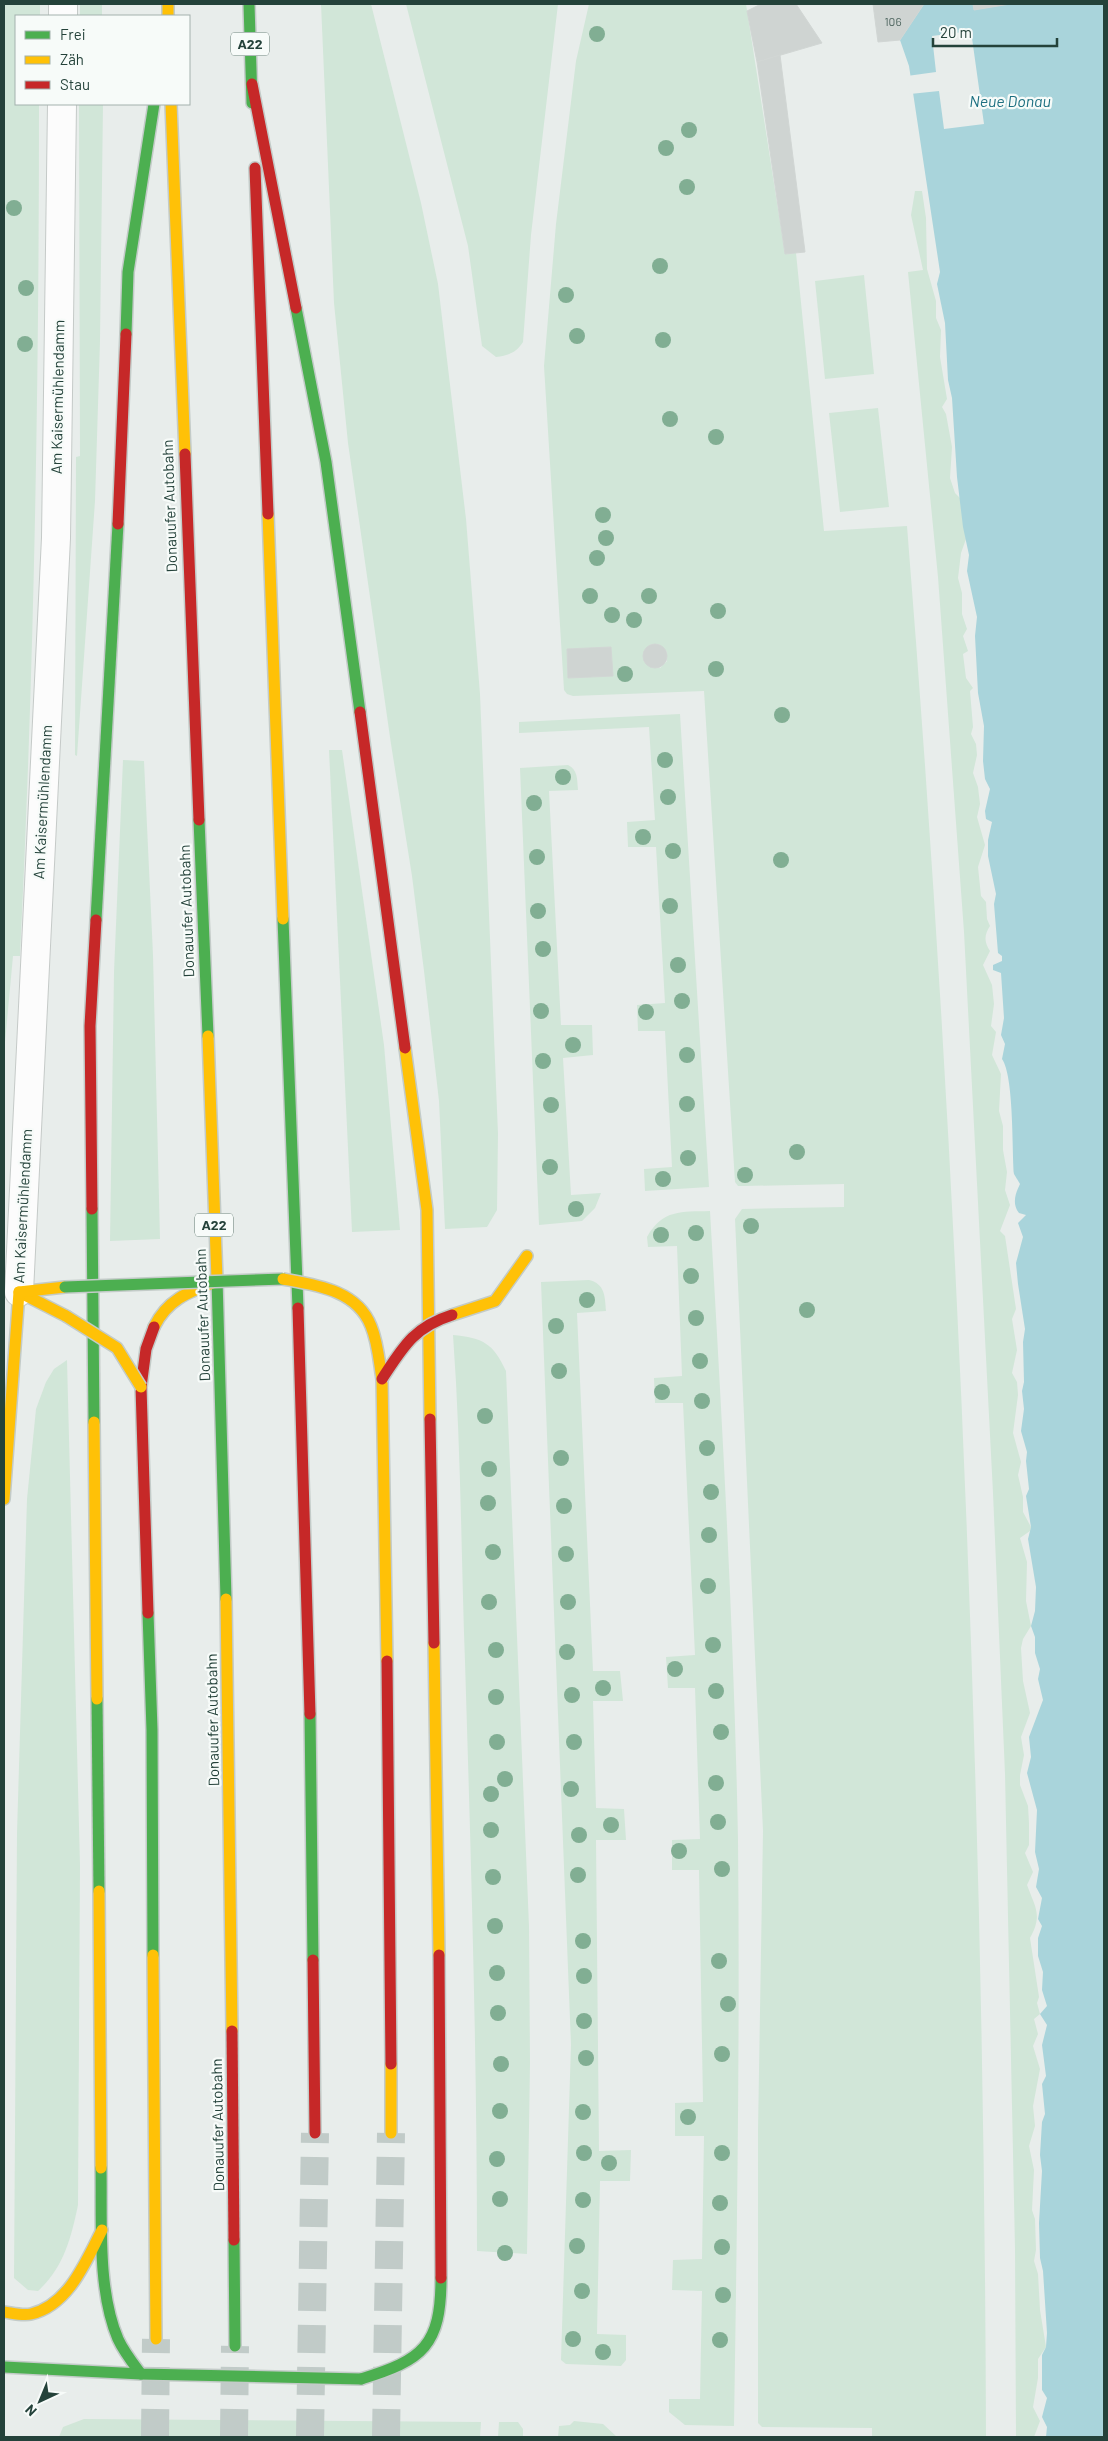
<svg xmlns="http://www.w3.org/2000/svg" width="1108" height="2441" font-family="Barlow,sans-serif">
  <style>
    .green { fill: #d1e6d8; fill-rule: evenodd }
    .water { fill: #a9d4db }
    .pier { fill: #e8edeb }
    .building { fill: #cfd4d2; stroke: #d1d6d4 }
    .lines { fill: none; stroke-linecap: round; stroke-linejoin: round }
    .highway-tunnel { stroke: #c1cbc8; stroke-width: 28; stroke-dasharray: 28 14; stroke-linecap: butt }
    .street-casing { stroke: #c5cac8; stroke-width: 30 }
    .fast-casing { stroke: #c3cbc8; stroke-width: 14 }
    .slow-casing { stroke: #c3cbc8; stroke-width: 14 }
    .jam-casing { stroke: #c3cbc8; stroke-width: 14 }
    .street { stroke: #fcfcfc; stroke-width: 28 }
    .fast { stroke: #4caf50; stroke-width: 11 }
    .slow { stroke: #ffc107; stroke-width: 11 }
    .jam { stroke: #c62828; stroke-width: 11 }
    .fast-bridge-casing { stroke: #c3cbc8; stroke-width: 14; stroke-linecap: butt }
    .slow-bridge-casing { stroke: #c3cbc8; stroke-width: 14; stroke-linecap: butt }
    .jam-bridge-casing { stroke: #c3cbc8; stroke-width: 14; stroke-linecap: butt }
    .fast-bridge { stroke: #4caf50; stroke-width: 11 }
    .slow-bridge { stroke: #ffc107; stroke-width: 11 }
    .jam-bridge { stroke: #c62828; stroke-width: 11 }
    .tree { fill: #81ae93 }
    .labels { text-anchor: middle; stroke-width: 4.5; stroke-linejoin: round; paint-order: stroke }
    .number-label { font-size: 12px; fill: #506761 }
    .shield { fill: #f7fbf9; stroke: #637a73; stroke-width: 1 }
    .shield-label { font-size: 14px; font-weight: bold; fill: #24423a }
    .street-label { font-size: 15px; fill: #24423a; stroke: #f7fbf9 }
    .water-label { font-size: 16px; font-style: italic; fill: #1c6f80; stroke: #f7fbf9 }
  </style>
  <rect width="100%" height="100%" fill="#e8edeb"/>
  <g class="green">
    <path d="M4 4H40V16H16V104H39C39 388 34 672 20 956H13L4 1053Z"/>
    <rect x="80" y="4" width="22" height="12"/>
    <polygon points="321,4 371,4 421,203 438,284 466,519 480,694 498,1134 497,1210 487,1227 445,1229 439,1101 424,971 412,876 391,744 348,443 334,303"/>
    <path d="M406 4H558L531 235 523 342C516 353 509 355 496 357L482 346 468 246Z"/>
    <path d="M589 4H746L785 254 796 253 824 531 907 526C958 1162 984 1800 986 2437H872V2428L762 2427 758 2423V2131L763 1831 735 1219 742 1209 844 1207V1184L744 1186H738L735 1182 704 691 573 696 567 694 564 690 544 366 556 224 576 61ZM651 644H659L667 652V661L660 668H652L644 661V652ZM611 647 612 676 568 678 567 649Z"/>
    <polygon points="79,104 103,104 100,341 95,501 77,756 75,755 76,457 80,456"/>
    <path d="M915 191H922L926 218 927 269 936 301V318L941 330 940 357 947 399 942 407 946 414 952 447 950 478 955 493 961 499 966 539 961 553 958 578 962 593V614L967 629 963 636 968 651 963 654 966 678 973 688 970 691 973 727 971 734 976 744 977 755 973 773 978 787 980 804 977 817 985 845 978 867 981 896 986 902 987 919 990 926C984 935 984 942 990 951L983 965 992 985 994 1004 991 1026 996 1032 992 1055 1001 1074 999 1111 1003 1126V1150L1007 1172 1005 1190 1010 1205 1000 1231 1005 1236 1016 1309 1012 1319 1017 1350 1012 1373 1017 1382 1018 1395 1013 1433 1021 1462 1018 1475 1023 1497V1512L1031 1527 1030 1531 1020 1538 1027 1562 1026 1601 1031 1626 1023 1639 1021 1648 1023 1681 1030 1713 1021 1737 1024 1755 1020 1775V1785L1028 1806 1029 1823V1845L1025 1853 1033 1872 1027 1885C1035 1907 1043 1915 1030 1938L1039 1997 1037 2003 1040 2014 1034 2019 1038 2034 1033 2046 1040 2069 1033 2106 1035 2126 1029 2146 1034 2170 1032 2210 1035 2219 1036 2250 1034 2261 1038 2274 1040 2310 1046 2347 1038 2359V2378L1033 2407 1040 2421 1034 2437H1016L1015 2248 1005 1774 993 1493 964 932 938 577 908 272 923 270 911 215Z"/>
    <polygon points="864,275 874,374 825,379 815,281"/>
    <polygon points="878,408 889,507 840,512 829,413"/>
    <polygon points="680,714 709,1187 645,1191 644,1169 672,1167 665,1031 638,1031 637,1005 665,1003 656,847 628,847 627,822 655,820 649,727 519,733 519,722"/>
    <polygon points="329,750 342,750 384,1045 400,1230 352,1232"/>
    <polygon points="123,760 144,761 153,955 160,1239 110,1241 114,972"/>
    <path d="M568 765C578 770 577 779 578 790L549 791 561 1025H592L593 1055 563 1058 571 1195 601 1193 595 1208 582 1221 539 1225 520 768Z"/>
    <path d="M710 1211C722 1420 734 1630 738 1840 740 2035 737 2231 734 2426L685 2425 669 2412V2399H700L702 2291 672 2290 673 2260 702 2259 704 2136H675V2103L703 2102 699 1870H672V1840L700 1839 695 1688H668L666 1657 695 1655 683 1403H655L654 1378 682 1376 677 1246 648 1247 647 1237C663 1209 681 1212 710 1211Z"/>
    <path d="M589 1280C605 1284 605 1296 606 1311L577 1313 593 1671H620L623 1701H593L596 1808 624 1809 626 1840H596L599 2151 631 2150 630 2181H600L597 2334 626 2335V2360L621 2366 566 2364 561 2360 571 2045 541 1282Z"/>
    <path d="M453 1335C483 1338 493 1343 506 1371L529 1926 530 2063 527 2254 477 2251C477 2054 471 1858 465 1662 461 1553 461 1444 453 1335Z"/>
    <path d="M67 1360 80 1865 78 2205C71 2238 64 2267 38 2291L28 2290 14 2278 17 1833 27 1499 36 1409 46 1382 54 1369Z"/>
    <polygon points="84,2419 481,2422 480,2437 59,2437 63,2427"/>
    <polygon points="574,2421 603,2424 617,2437 558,2437 559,2426 570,2425"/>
    <polygon points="499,2422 518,2422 523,2429 523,2437 498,2437"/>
  </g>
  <path class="water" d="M924 4H1104V2437H1046L1047 2427 1042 2417 1047 2398 1042 2390V2355L1046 2347 1047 2333 1043 2271 1040 2258 1039 2223 1042 2171 1040 2155 1042 2122 1045 2114 1042 2084 1046 2076 1042 2045 1047 2025 1040 2014 1047 2006 1042 1990 1043 1972 1038 1956V1938L1042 1926 1038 1919 1042 1898 1036 1887 1039 1869 1035 1852 1037 1810 1027 1773 1031 1757 1029 1737 1043 1700 1038 1679 1040 1669 1035 1653V1637L1031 1626 1035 1611 1036 1587 1028 1539 1031 1527 1026 1496 1029 1489 1026 1461 1027 1452 1021 1431 1024 1409 1022 1391 1024 1382 1023 1342 1025 1329 1018 1284 1016 1263 1023 1237 1018 1223 1026 1215 1019 1213C1012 1204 1015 1194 1020 1184L1014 1174C1012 1149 1014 1076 1002 1059L1005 1044 1001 1035 1004 1018 1001 973 993 970V965L1002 961V956L998 953 994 904 996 894 988 856V840L992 822 986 819 985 811 990 789 985 779 983 761 984 726 978 693 975 636 977 617 967 571 969 555 963 527 957 477 952 398 948 380 945 323 937 284 940 272 909 66 900 40Z"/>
  <polygon class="pier" points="971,31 984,124 944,129 939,91 910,94 907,76 936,72 932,36"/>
  <g class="building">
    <polygon points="761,4 796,4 822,43 757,62 747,11"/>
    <polygon points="873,4 924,4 900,40 878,42"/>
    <polygon points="973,4 1010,4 974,10"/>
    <polygon points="780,55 805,252 785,254 757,62"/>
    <circle cx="655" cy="656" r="12"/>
    <polygon points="611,647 613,676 568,678 567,649"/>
  </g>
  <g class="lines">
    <g class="highway-tunnel">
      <polyline points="155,2437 156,2339"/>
      <polyline points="234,2437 235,2346"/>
      <polyline points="310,2437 315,2133"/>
      <polyline points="386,2437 391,2133"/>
    </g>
    <defs>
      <g id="street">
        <polyline points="63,16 63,4"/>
        <polyline points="19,1292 56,538 62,104"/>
      </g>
      <g id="fast">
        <polyline points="249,4 252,103"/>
        <polyline points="296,308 326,462 360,712"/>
        <polyline points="126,334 128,272 154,104"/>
        <polyline points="199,820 208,1036"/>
        <polyline points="283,919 298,1308"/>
        <polyline points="96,920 118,524"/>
        <polyline points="92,1209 94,1422"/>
        <polyline points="217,1279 226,1599"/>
        <polyline points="148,1613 152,1730 153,1955"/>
        <polyline points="97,1699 99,1891"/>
        <polyline points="310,1714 313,1960"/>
        <path d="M101 2168C102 2220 97 2290 118 2339 124 2352 132 2362 141 2374"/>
        <polyline points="234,2240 235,2346"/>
        <polyline points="4,2367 141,2374 361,2379"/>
        <path d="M361 2379C423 2360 441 2346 441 2278"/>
      </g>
      <g id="slow">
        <polyline points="168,4 168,16"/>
        <polyline points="171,104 185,454"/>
        <polyline points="268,514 283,919"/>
        <polyline points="208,1036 217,1279"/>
        <polyline points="405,1048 427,1210 430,1419"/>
        <polyline points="19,1292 66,1316"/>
        <polyline points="452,1315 495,1301 527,1256"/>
        <path d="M154 1327C167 1300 188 1292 215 1282"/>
        <polyline points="382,1379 387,1661"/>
        <polyline points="94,1422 97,1699"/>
        <polyline points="4,1499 19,1292 65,1287"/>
        <polyline points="226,1599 232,2031"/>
        <polyline points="434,1643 439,1955"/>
        <polyline points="99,1891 101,2168"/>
        <polyline points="153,1955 156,2339"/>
        <polyline points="391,2064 391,2133"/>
        <path d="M4 2312C12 2313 23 2316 31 2314 69 2305 86 2261 102 2230"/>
      </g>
      <g id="jam">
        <polyline points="252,84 296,308"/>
        <polyline points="255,168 268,514"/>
        <polyline points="185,454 199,820"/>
        <polyline points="118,524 126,334"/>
        <polyline points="360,712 405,1048"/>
        <polyline points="92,1209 90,1026 96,920"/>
        <polyline points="298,1308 310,1714"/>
        <polyline points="430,1419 434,1643"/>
        <polyline points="148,1613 141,1387 146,1349 154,1327"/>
        <polyline points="387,1661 391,2064"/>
        <polyline points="439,1955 441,2278"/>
        <polyline points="313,1960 315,2133"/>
        <polyline points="232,2031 234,2240"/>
      </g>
    </defs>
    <use href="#street" class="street-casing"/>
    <use href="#fast" class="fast-casing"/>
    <use href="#slow" class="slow-casing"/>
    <use href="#jam" class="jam-casing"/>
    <use href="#street" class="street"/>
    <use href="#fast" class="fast"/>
    <use href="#slow" class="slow"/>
    <use href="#jam" class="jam"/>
    <defs>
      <polyline id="fast-bridge" points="65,1287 283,1279"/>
      <g id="slow-bridge">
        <path d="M283 1279C316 1285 357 1290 371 1326 378 1343 379 1361 382 1379"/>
        <polyline points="66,1316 117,1348 141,1387"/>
      </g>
      <path id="jam-bridge" d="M382 1379C403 1347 414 1327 452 1315"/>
    </defs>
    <use href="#fast-bridge" class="fast-bridge-casing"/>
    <use href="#slow-bridge" class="slow-bridge-casing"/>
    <use href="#jam-bridge" class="jam-bridge-casing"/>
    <use href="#fast-bridge" class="fast-bridge"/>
    <use href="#slow-bridge" class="slow-bridge"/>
    <use href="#jam-bridge" class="jam-bridge"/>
  </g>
  <g class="tree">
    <circle cx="597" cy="34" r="8"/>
    <circle cx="689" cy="130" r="8"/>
    <circle cx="666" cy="148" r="8"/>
    <circle cx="687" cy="187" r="8"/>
    <circle cx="14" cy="208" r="8"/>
    <circle cx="660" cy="266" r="8"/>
    <circle cx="26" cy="288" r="8"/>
    <circle cx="566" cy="295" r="8"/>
    <circle cx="577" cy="336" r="8"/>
    <circle cx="663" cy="340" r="8"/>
    <circle cx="25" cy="344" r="8"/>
    <circle cx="670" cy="419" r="8"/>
    <circle cx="716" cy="437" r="8"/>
    <circle cx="603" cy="515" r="8"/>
    <circle cx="606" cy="538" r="8"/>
    <circle cx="597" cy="558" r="8"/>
    <circle cx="590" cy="596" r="8"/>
    <circle cx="649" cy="596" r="8"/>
    <circle cx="718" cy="611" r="8"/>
    <circle cx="612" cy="615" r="8"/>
    <circle cx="634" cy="620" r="8"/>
    <circle cx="716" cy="669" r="8"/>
    <circle cx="625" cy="674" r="8"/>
    <circle cx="782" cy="715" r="8"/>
    <circle cx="665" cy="760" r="8"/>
    <circle cx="563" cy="777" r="8"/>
    <circle cx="668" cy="797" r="8"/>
    <circle cx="534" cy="803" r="8"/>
    <circle cx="643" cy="837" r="8"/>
    <circle cx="673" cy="851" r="8"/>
    <circle cx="537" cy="857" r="8"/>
    <circle cx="781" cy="860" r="8"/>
    <circle cx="670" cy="906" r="8"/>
    <circle cx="538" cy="911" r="8"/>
    <circle cx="543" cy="949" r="8"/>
    <circle cx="678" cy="965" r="8"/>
    <circle cx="682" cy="1001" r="8"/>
    <circle cx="541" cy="1011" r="8"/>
    <circle cx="646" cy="1012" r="8"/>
    <circle cx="573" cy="1045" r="8"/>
    <circle cx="687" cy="1055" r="8"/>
    <circle cx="543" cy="1061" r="8"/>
    <circle cx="687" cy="1104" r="8"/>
    <circle cx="551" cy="1105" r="8"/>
    <circle cx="797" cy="1152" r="8"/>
    <circle cx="688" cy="1158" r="8"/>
    <circle cx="550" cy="1167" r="8"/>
    <circle cx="745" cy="1175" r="8"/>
    <circle cx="663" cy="1179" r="8"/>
    <circle cx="576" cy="1209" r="8"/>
    <circle cx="751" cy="1226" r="8"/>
    <circle cx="696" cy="1233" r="8"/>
    <circle cx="661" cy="1235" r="8"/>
    <circle cx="691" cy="1276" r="8"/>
    <circle cx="587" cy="1300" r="8"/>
    <circle cx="807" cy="1310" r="8"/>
    <circle cx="696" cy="1318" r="8"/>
    <circle cx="556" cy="1326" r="8"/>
    <circle cx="700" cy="1361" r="8"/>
    <circle cx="559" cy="1371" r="8"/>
    <circle cx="662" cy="1392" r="8"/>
    <circle cx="702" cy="1401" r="8"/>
    <circle cx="485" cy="1416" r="8"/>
    <circle cx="707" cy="1448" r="8"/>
    <circle cx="561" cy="1458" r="8"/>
    <circle cx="489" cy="1469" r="8"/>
    <circle cx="711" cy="1492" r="8"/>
    <circle cx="488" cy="1503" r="8"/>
    <circle cx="564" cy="1506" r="8"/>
    <circle cx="709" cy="1535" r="8"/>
    <circle cx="493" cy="1552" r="8"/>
    <circle cx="566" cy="1554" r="8"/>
    <circle cx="708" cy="1586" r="8"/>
    <circle cx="489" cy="1602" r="8"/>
    <circle cx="568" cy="1602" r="8"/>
    <circle cx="713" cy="1645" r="8"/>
    <circle cx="496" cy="1650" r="8"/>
    <circle cx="567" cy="1652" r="8"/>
    <circle cx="675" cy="1669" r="8"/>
    <circle cx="603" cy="1688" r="8"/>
    <circle cx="716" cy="1691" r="8"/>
    <circle cx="572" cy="1695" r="8"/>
    <circle cx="496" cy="1697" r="8"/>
    <circle cx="721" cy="1732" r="8"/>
    <circle cx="497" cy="1742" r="8"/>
    <circle cx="574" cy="1742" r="8"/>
    <circle cx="505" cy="1779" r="8"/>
    <circle cx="716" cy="1783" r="8"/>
    <circle cx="571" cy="1789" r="8"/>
    <circle cx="491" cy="1794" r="8"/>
    <circle cx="718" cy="1822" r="8"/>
    <circle cx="611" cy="1825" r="8"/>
    <circle cx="491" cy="1830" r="8"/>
    <circle cx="579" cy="1835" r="8"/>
    <circle cx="679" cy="1851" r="8"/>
    <circle cx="722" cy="1869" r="8"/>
    <circle cx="578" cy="1875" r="8"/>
    <circle cx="493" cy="1877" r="8"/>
    <circle cx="495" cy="1926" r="8"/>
    <circle cx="583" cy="1941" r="8"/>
    <circle cx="719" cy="1961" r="8"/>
    <circle cx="497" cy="1973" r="8"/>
    <circle cx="584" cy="1976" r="8"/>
    <circle cx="728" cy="2004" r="8"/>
    <circle cx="498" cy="2013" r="8"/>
    <circle cx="584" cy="2021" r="8"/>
    <circle cx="722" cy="2054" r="8"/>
    <circle cx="586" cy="2058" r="8"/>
    <circle cx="501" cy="2064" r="8"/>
    <circle cx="500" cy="2111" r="8"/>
    <circle cx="583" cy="2112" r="8"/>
    <circle cx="688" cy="2117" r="8"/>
    <circle cx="584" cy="2153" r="8"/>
    <circle cx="722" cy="2153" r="8"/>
    <circle cx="497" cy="2159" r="8"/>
    <circle cx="609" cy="2163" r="8"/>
    <circle cx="500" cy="2199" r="8"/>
    <circle cx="583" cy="2200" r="8"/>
    <circle cx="720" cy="2203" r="8"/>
    <circle cx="577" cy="2246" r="8"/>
    <circle cx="722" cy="2247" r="8"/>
    <circle cx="505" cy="2253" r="8"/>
    <circle cx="582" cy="2291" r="8"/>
    <circle cx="723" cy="2295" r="8"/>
    <circle cx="573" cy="2339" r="8"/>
    <circle cx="720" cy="2340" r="8"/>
    <circle cx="603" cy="2352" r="8"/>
  </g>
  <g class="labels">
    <g class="number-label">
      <text x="893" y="26">106</text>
    </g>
    <g class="shield">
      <rect x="231" y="32.5" width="38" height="23" rx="4"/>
      <rect x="195" y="1213.5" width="38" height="23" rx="4"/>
    </g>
    <g class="shield-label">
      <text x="250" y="49">A22</text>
      <text x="214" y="1230">A22</text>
    </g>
    <g class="street-label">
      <text transform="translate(58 397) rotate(-89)" y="5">Am Kaisermühlendamm</text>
      <text transform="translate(170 506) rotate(-92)" y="5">Donauufer Autobahn</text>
      <text transform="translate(43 802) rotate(-87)" y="5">Am Kaisermühlendamm</text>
      <text transform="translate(187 911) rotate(-92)" y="5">Donauufer Autobahn</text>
      <text transform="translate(23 1206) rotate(-87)" y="5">Am Kaisermühlendamm</text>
      <text transform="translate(203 1315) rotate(-92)" y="5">Donauufer Autobahn</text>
      <text transform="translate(213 1720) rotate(-91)" y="5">Donauufer Autobahn</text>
      <text transform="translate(218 2125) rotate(-91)" y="5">Donauufer Autobahn</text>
    </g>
    <g class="water-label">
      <text x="1010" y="107">Neue Donau</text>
    </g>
  </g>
  <rect width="1108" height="2441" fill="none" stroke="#24423a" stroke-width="10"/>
  <rect x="15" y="15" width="175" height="90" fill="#f7fbf9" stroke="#a3b1ad"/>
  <rect x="25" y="31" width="25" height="8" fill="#4caf50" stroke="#a3b1ad"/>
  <text x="60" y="40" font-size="15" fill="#24423a">Frei</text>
  <rect x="25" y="56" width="25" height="8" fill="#ffc107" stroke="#a3b1ad"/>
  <text x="60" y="65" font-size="15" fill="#24423a">Zäh</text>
  <rect x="25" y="81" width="25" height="8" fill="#c62828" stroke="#a3b1ad"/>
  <text x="60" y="90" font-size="15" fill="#24423a">Stau</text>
  <g transform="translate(40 2401) rotate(224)" stroke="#f7fbf9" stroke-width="4" paint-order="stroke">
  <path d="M0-4L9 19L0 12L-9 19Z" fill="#24423a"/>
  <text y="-8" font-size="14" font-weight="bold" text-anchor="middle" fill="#24423a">N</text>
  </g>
  <path d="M933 38v8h124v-8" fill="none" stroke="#24423a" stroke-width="2.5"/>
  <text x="940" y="38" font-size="15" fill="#24423a" stroke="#f7fbf9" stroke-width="4" paint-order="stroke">20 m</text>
</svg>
